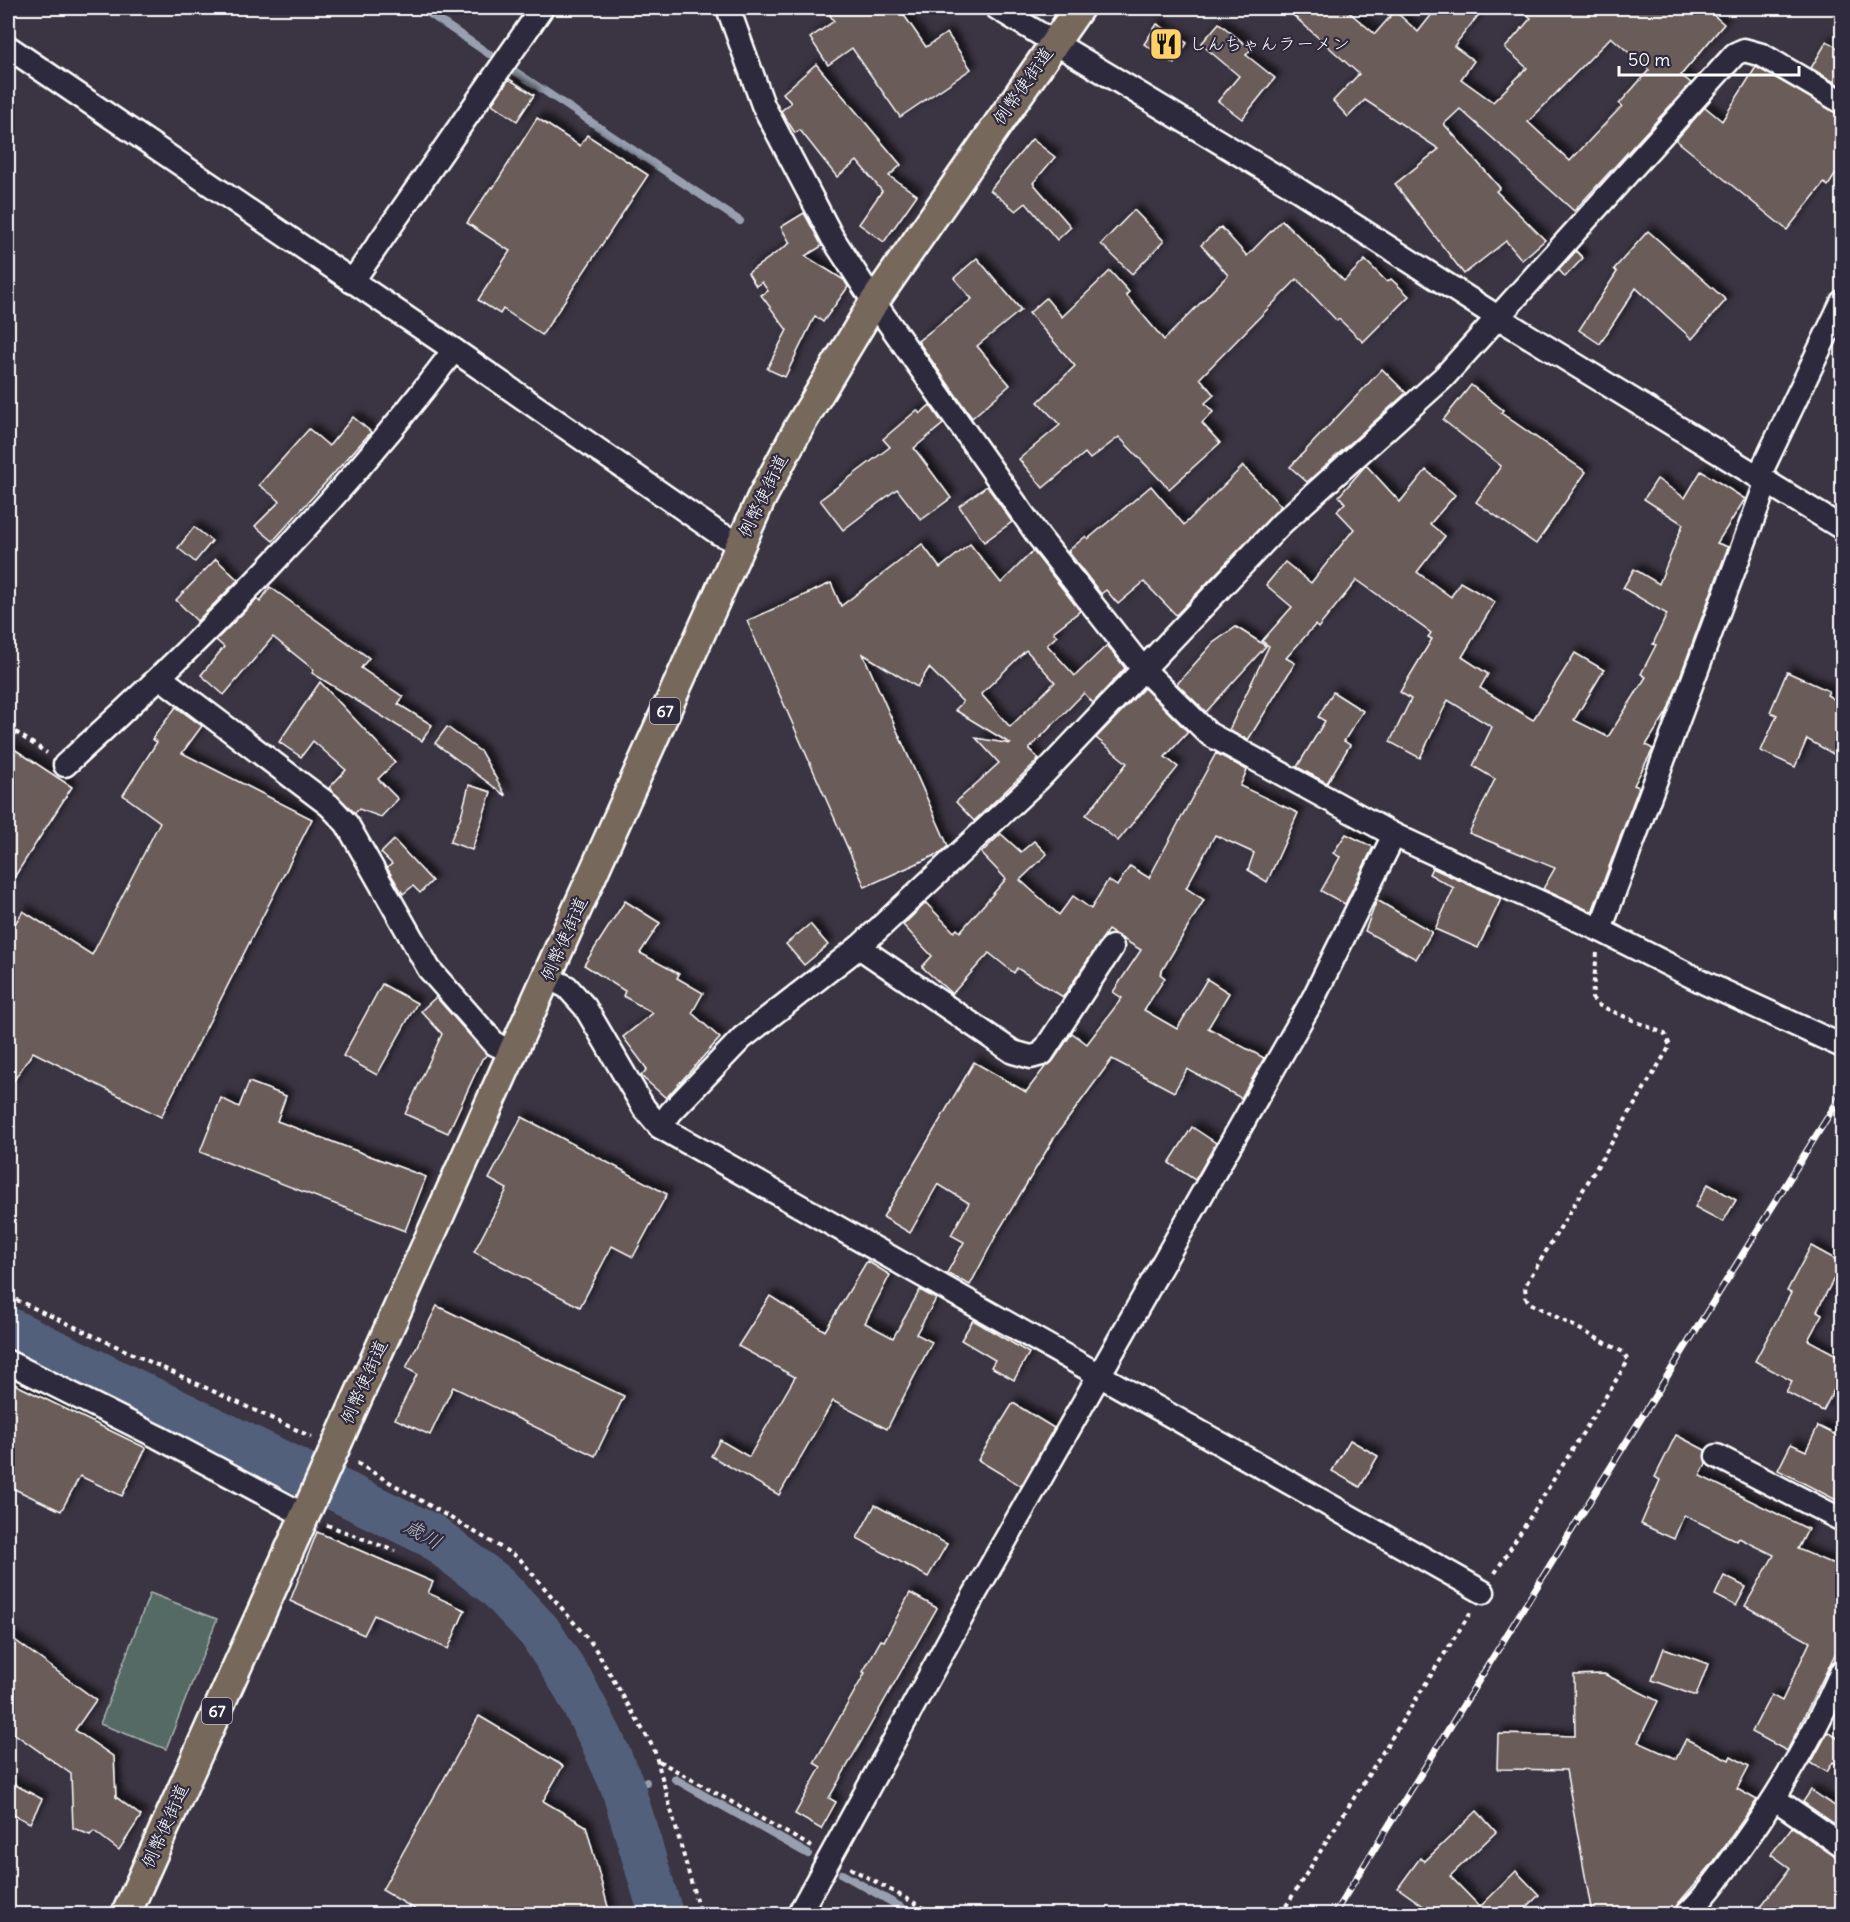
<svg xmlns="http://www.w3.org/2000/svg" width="1850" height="1922" font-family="Delius,'Klee One',sans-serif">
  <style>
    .green { fill: #556b65; stroke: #aab5b2; stroke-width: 1.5 }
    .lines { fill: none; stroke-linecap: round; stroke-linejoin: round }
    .stream { stroke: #98a0b0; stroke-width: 8 }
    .river { stroke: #53617c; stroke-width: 44 }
    .building { fill: #6a5b58; stroke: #fff; stroke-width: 1.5; fill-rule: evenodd; filter: url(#shadow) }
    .minor-casing { stroke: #fff; stroke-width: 27 }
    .major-casing { stroke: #fff; stroke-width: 33 }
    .path { stroke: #fff; stroke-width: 4; stroke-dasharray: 4.5 4.5; stroke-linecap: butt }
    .minor { stroke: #2f2a3d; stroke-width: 22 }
    .major { stroke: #76695c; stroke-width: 28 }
    .rail-casing { stroke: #fff; stroke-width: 7 }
    .rail { stroke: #2f2a3d; stroke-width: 4.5; stroke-dasharray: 14; stroke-linecap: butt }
    .labels { text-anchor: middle; stroke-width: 4.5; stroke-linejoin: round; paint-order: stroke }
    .shield { fill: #2f2a3d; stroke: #c1bfc5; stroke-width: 1.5 }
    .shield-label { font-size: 16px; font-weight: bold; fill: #fff }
    .poi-label { font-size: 18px; fill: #fff; stroke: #2f2a3d; text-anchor: start }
    .street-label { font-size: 18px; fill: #fff; stroke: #2f2a3d }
    .water-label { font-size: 20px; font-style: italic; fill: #b2b8c4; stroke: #2f2a3d }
  </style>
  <defs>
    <filter id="shadow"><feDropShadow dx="5.5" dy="-5.5" stdDeviation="3" flood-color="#0009"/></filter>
  </defs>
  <rect width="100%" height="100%" fill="#3b3442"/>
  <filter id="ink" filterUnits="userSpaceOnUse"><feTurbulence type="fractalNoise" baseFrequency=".0167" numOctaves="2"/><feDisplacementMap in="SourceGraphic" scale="12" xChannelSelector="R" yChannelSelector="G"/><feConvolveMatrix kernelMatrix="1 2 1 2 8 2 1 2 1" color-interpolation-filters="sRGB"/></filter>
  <g filter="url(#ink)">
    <polygon class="green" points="150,1593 217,1619 166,1749 100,1724"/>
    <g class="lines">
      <g class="stream">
        <polyline points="421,8 489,54"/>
        <polyline points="510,68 740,221"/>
        <polyline points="675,1779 808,1854"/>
        <polyline points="622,1785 646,1782"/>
        <polyline points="842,1874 913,1914"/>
      </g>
      <polyline class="river" points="8,1329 432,1536 497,1586 539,1631 572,1682 601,1738 622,1785 661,1914"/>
    </g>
    <g class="building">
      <polygon points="825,8 899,8 926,47 947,33 971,69 900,117 852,48 828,65 810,38 834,21"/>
      <path d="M1285 8H1344L1375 34 1395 11 1418 32 1437 8H1484L1454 46 1474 61 1461 79 1493 102 1527 68 1505 48 1531 18 1520 8H1705L1724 24 1681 75 1691 83 1574 211 1460 109 1444 124 1500 188 1496 191 1545 240 1522 260 1506 241 1464 274 1395 184 1439 149 1365 100 1348 117 1333 101 1359 74ZM1611 37 1649 70 1619 104 1622 106 1570 161 1528 122Z"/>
      <polygon points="1219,23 1251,49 1246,55 1275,78 1242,119 1218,101 1239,76 1201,44"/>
      <polygon points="1157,24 1187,43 1174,64 1144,44"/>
      <polygon points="1827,41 1842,51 1842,87 1811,68"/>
      <polygon points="816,64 901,165 889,176 917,195 884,242 859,224 882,191 857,161 837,177 800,130 795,133 781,111 791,103 783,93"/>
      <polygon points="1756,67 1842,115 1842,164 1828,186 1824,183 1787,230 1676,140 1705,107 1722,121"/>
      <polygon points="509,79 534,95 517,121 492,104"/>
      <polygon points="537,118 580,146 587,135 648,175 542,335 503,309 500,314 478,300 510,251 467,223 491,187 493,188"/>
      <polygon points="1032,139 1055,157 1033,183 1071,227 1057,240 1026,203 1016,211 990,190"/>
      <polygon points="1134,210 1164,241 1132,274 1101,244"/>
      <polygon points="804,213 822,246 805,256 844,280 848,287 823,322 815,316 785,377 767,369 787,330 761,295 768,291 762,282 756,286 748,273 790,243 781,227"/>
      <polygon points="1282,220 1344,281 1365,260 1387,282 1391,279 1409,296 1363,342 1339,319 1337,321 1297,279 1200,378 1214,395 1205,403 1213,412 1202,423 1220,443 1169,489 1119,437 1090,459 1085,453 1043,488 1019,459 1060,425 1038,402 1075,366 1029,313 1046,298 1062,317 1110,271 1129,292 1126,295 1164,340 1228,275 1201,245 1221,227 1247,256"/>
      <polygon points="1648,231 1726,300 1692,339 1636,288 1600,344 1579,330 1617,272 1614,269"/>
      <polygon points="1576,251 1583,258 1565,277 1559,270"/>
      <polygon points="977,258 1021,310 977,346 1010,385 972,418 918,341 972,299 954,278"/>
      <polygon points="1382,369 1406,393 1307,482 1290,467"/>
      <polygon points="1471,385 1503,410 1501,413 1586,472 1536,544 1476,502 1501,466 1443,420"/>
      <polygon points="930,405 943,424 914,448 951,498 921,520 897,489 843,530 820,500 890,447 883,439 917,410 920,414"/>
      <polygon points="353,417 371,432 273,541 255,526 280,501 259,485 309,429 329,446"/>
      <polygon points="1366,465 1400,502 1426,470 1455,495 1430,524 1445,536 1417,572 1451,597 1460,582 1495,602 1462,657 1488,674 1480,688 1533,720 1575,653 1604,670 1574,720 1608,737 1646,677 1641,674 1656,645 1653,644 1667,614 1623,588 1634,569 1659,584 1683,524 1644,499 1657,479 1685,498 1701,471 1745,499 1717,543 1728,547 1667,712 1646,745 1653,749 1634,785 1639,787 1592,912 1543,889 1555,868 1469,833 1495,779 1473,766 1492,727 1448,700 1420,758 1390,742 1411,699 1400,692 1432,639 1428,637 1431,633 1357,580 1318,628 1315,625 1286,658 1295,663 1248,740 1229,730 1269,646 1262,641 1292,607 1266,585 1285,562 1311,583 1354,529 1337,511 1345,503 1339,496"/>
      <polygon points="1243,466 1281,506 1176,615 1144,582 1118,604 1106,590 1101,594 1068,551 1086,536 1088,539 1151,486 1184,525"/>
      <polygon points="987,486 1012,522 984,542 959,506"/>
      <polygon points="194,527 212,541 195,562 178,548"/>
      <path d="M922 544 940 568 970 544 1001 583 1033 551 1080 611 1053 632 1057 636 1047 645 1075 676 1107 645 1125 668 1093 703 1084 693 1029 749 1039 759 974 821 956 802 999 763 976 738 1011 744 955 710 963 702 929 668 917 687 863 654 948 846 940 853 865 887 747 621 831 583 841 606ZM1026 650 1055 682 1010 727 981 694Z"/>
      <polygon points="216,559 238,580 197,621 176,600"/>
      <polygon points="270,587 369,658 361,668 403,697 398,704 432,725 422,741 312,673 314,670 273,637 224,695 201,675 224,647 216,640 257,599 260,602"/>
      <polygon points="1236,627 1266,646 1206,712 1177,684 1213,643"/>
      <polygon points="1787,672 1829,691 1827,695 1842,704 1842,759 1807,739 1795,767 1761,751 1777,715 1770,712"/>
      <polygon points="320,682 395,762 378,779 398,799 381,817 359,809 355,813 329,788 346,770 313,741 301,757 279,742"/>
      <polygon points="1144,688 1188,732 1165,757 1178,767 1118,841 1086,815 1127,763 1096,738"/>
      <polygon points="1333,692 1363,711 1344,741 1350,745 1327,783 1297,767 1325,721 1318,717"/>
      <polygon points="176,707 202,726 182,753 312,819 161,1117 33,1052 8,1089 8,935 23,911 92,955 160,822 123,795 157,742 152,739"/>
      <polygon points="447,727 481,752 506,796 435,743"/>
      <polygon points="8,745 72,787 8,887"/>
      <polygon points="1216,753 1247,770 1240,786 1298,813 1267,882 1248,870 1254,853 1215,835 1186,888 1204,900 1160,974 1165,978 1144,1010 1177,1029 1207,979 1229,993 1208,1028 1264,1058 1241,1098 1187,1069 1174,1092 1112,1059 1054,1138 999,1230 970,1285 947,1273 964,1242 951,1235 969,1203 938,1184 910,1233 883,1217 974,1062 1026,1092 1045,1067 1053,1061 1072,1033 1087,1044 1122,998 1113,992 1141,950 1108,930 1063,997 1017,968 1014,973 989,953 952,994 922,967 932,956 903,925 926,903 954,932 957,929 960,932 1006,879 981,853 1001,834 1021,852 1034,841 1047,854 1020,880 1059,915 1073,896 1091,909 1108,880 1117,886 1130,866 1149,878"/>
      <polygon points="469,785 491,792 472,850 450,842 461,816"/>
      <polygon points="1346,834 1373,847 1345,904 1321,891 1340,857 1333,853"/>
      <polygon points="394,840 432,881 420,893 413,886 403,894 387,868 392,864 381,853"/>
      <polygon points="1432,868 1501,899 1478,948 1435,929 1454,888 1429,874"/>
      <polygon points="1377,900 1432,932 1416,959 1365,931"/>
      <polygon points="625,901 660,923 640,953 679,974 677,978 703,993 692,1013 720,1038 666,1098 641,1076 647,1069 623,1037 653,1013 623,996 625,991 584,965"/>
      <polygon points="810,924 828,945 804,965 786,944"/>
      <polygon points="382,984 417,1003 377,1075 343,1056"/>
      <polygon points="436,997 487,1055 482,1059 448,1133 405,1114 442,1034 421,1011"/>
      <polygon points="249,1082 286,1096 277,1121 426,1177 405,1231 200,1152 221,1098 239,1107"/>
      <polygon points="522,1117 667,1194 633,1257 612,1246 580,1307 474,1252 507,1189 489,1179"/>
      <polygon points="1192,1127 1216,1143 1195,1180 1169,1163"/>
      <polygon points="1708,1184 1736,1200 1723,1222 1695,1207"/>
      <polygon points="1811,1246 1842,1263 1817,1311 1822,1314 1808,1340 1842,1358 1842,1374 1823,1411 1786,1392 1792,1381 1755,1361 1791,1293 1787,1291"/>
      <polygon points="867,1261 890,1275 865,1323 893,1338 920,1290 936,1299 916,1334 932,1342 887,1429 833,1401 779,1495 711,1456 720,1440 749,1457 795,1377 738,1346 770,1296 825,1331"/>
      <polygon points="437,1306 624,1396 595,1456 453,1387 430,1435 395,1419 417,1374 406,1368"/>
      <polygon points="973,1320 1029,1353 1014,1380 991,1367 995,1360 961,1340"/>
      <polygon points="8,1381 146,1448 122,1496 80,1476 61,1511 8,1486"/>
      <polygon points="1013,1403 1054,1428 1021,1486 978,1460"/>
      <polygon points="1818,1426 1842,1438 1842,1503 1778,1470 1791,1444 1806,1451"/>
      <polygon points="1676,1435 1705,1450 1706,1464 1700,1476 1808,1529 1798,1549 1842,1568 1842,1640 1787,1751 1752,1732 1771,1695 1782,1701 1810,1642 1745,1606 1774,1555 1739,1538 1737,1541 1684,1515 1674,1539 1641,1524 1660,1480 1655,1477"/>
      <polygon points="1350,1440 1378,1456 1360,1487 1332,1471"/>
      <polygon points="875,1505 947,1544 928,1577 857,1538"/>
      <polygon points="317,1532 433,1582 428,1593 465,1610 448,1649 374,1615 364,1635 290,1601"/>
      <polygon points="1724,1576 1746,1587 1736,1606 1715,1595"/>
      <polygon points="910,1593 937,1608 829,1798 836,1802 821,1829 795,1814 821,1767 814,1763 865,1673 863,1672 881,1640 884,1641"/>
      <polygon points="8,1635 96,1700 75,1730 114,1757 116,1797 141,1816 119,1850 94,1831 90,1835 73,1828 71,1774 8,1729"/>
      <polygon points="1664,1648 1708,1664 1696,1696 1652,1680"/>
      <polygon points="1604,1674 1658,1701 1638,1742 1676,1759 1686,1739 1729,1760 1731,1756 1749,1766 1737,1789 1757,1800 1712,1864 1677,1905 1673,1914 1638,1914 1638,1911 1592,1914 1566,1770 1497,1769 1498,1734 1575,1736 1574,1675"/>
      <polygon points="479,1716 563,1766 543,1801 586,1826 610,1914 423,1914 382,1890"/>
      <polygon points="1828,1732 1842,1741 1842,1768 1833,1762 1827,1772 1811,1763"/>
      <polygon points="8,1781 42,1799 30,1823 8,1812"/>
      <polygon points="1811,1790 1842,1811 1842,1829 1803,1802"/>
      <polygon points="1477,1811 1496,1832 1450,1876 1480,1907 1516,1871 1539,1895 1520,1914 1435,1914 1398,1888 1420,1858 1425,1861"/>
      <polygon points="1792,1827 1834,1856 1842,1858 1842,1914 1755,1914 1790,1868 1771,1854"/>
    </g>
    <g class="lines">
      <defs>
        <g id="minor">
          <polyline points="728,8 763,105 832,237 874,302 1039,537 1143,669 1209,734 1394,835 1600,930 1705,983 1842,1046"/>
          <polyline points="997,8 1294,187 1499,318 1842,528"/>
          <polyline points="8,47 454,350 718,533 740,543"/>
          <polyline points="352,282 542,8"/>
          <polyline points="1759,476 1842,302"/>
          <polyline points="161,678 329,805 347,824 429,969 495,1044 512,1052"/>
          <path d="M65 765C206 637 340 502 454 350"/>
          <polyline points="1600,930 1767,481"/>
          <polyline points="859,947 1013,1052 1031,1057 1042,1054 1112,947"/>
          <polyline points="547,977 567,987 585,1007 644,1108 660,1127 1483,1592"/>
          <polyline points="660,1127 671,1112 742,1038 859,947 1038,780 1282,523 1444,377 1735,54 1744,50 1762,55 1842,102"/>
          <polyline points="8,1362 158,1437 304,1515"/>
          <polyline points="1717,1456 1842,1520"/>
          <polyline points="1775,1799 1842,1845"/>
          <polyline points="799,1914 964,1613 1313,999 1394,835"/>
          <path d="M1687 1914C1707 1895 1722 1873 1739 1850 1780 1793 1814 1735 1842 1671"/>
        </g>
        <polyline id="major" points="126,1914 761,499 799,427 874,302 1079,8"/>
      </defs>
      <use href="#minor" class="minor-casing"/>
      <use href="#major" class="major-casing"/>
      <g class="path">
        <polyline points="8,727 47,753"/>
        <polyline points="8,1296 312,1437"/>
        <polyline points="357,1463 519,1558 593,1645 654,1749 700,1914"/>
        <polyline points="327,1525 395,1551"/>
        <polyline points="1495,1573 1628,1361 1623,1352 1530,1303 1526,1298 1525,1286 1670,1046 1665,1034 1598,1005 1592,998 1597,953"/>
        <polyline points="659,1761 812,1847"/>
        <polyline points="850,1868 935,1914"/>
        <polyline points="1281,1914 1472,1610"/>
      </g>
      <use href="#minor" class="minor"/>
      <use href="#major" class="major"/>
      <defs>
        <polyline id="rail" points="1334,1914 1842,1094"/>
      </defs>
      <use href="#rail" class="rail-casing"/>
      <use href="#rail" class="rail"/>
    </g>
  </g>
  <defs>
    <symbol id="restaurant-square" viewBox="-11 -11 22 22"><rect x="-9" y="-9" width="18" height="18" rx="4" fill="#ffd166" stroke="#2f2a3d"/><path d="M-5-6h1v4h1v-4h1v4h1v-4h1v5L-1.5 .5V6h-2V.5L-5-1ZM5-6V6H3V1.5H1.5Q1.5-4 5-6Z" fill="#111"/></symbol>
  </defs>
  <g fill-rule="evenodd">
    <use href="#restaurant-square" x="1147" y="25" width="38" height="38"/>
  </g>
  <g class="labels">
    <g class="shield">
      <rect x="650" y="698" width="30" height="26" rx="4.5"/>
      <rect x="202" y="1698" width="30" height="26" rx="4.5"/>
    </g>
    <g class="shield-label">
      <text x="665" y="717">67</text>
      <text x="217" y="1717">67</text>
    </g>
    <g class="poi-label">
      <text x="1189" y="50">しんちゃんラーメン</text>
    </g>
    <g class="street-label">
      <text transform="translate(1023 86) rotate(-55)" y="6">例幣使街道</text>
      <text transform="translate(763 496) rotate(-64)" y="6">例幣使街道</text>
      <text transform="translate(564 939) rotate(-66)" y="6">例幣使街道</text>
      <text transform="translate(364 1382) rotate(-66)" y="6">例幣使街道</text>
      <text transform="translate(165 1826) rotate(-66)" y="6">例幣使街道</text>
    </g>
    <g class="water-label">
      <text transform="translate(423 1534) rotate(30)" y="7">歳川</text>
    </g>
  </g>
  <rect width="1850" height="1922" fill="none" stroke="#2f2a3d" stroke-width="30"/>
  <rect x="15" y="15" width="1820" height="1892" fill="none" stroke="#fff" stroke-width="2" filter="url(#ink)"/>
  <path d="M1619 66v9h180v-9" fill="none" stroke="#ffffff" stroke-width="3"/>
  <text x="1628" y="66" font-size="18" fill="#ffffff" stroke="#2f2a3d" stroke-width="4.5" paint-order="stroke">50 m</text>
</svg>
